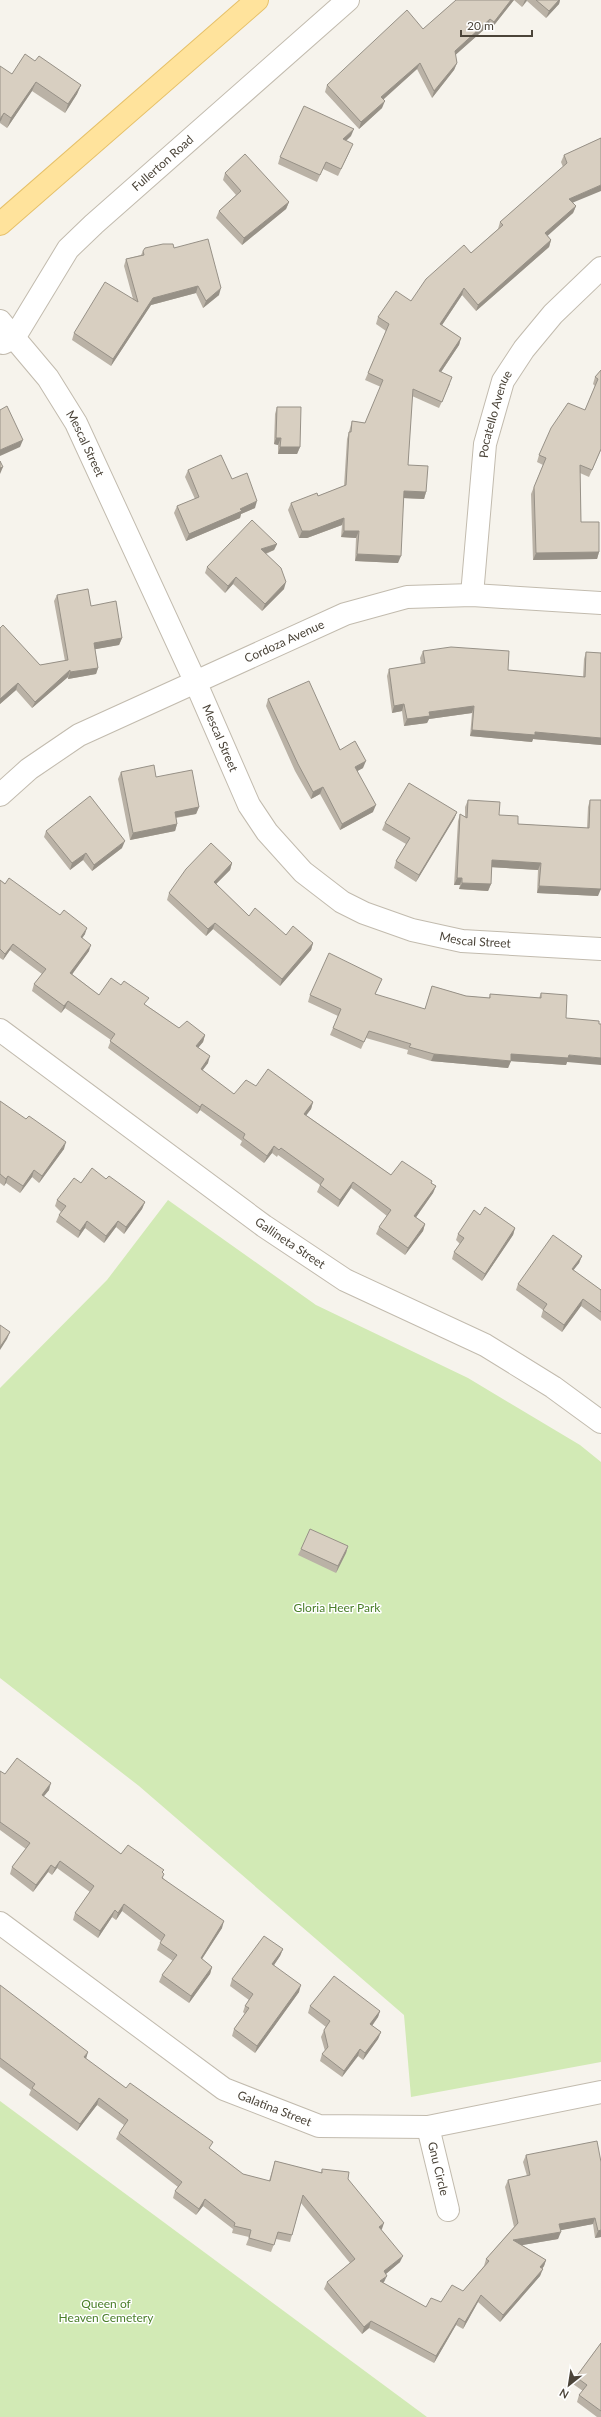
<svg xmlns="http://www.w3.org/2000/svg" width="601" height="2417" font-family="Lato,sans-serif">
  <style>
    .green { fill: #d2eab5 }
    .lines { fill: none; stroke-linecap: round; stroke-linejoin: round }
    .minor-casing { stroke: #c2bbae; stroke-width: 24 }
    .primary-casing { stroke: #e6c16a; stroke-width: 24 }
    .minor { stroke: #fff; stroke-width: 22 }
    .primary { stroke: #ffe39c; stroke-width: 22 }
    .wall { fill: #bab2a6 }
    .shaded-wall { fill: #979187 }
    .building { fill: #d8cfc1; stroke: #979187 }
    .labels { text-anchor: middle; stroke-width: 3; stroke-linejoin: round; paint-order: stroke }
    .street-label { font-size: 12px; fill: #4b4439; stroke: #fff }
    .park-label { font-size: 12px; fill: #4a7f2a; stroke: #fff }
  </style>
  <rect width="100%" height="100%" fill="#f6f3ec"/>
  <g class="green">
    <polygon points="168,1200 316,1305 468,1378 580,1445 601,1462 601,2062 411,2097 404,2015 139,1786 0,1678 0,1388 107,1280"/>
    <polygon points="0,2101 427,2417 0,2417"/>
  </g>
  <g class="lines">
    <defs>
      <g id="minor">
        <path id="s1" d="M0 321 48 378 76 423 195 681 249 805 267 832 303 872 342 902 364 913 412 930 462 941 601 949"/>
        <path id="s2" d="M3 343 14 338 68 249 94 224 348 0"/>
        <path id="s3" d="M472 595 485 444 503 381 524 349 553 314 601 268"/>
        <path id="s4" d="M0 795 29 769 79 735 345 614 407 597 472 595 601 603"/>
        <path id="s5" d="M0 1030 264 1226 345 1280 485 1345 553 1387 601 1422"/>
        <path id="s6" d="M0 1923 224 2089 319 2126 428 2127 601 2092"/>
        <path id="s7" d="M428 2127 448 2210"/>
      </g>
      <polyline id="primary" points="0,224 257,0"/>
    </defs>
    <use href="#minor" class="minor-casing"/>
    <use href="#primary" class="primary-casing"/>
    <use href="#minor" class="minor"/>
    <use href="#primary" class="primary"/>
  </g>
  <g class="wall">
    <polygon points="456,0 560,0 559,4 546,18 527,1 522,7 514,0 491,29 488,26 455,55 457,63 454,70 432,98 417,69 383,100 382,108 359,129 325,92 327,85 423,29"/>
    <polygon points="35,61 81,85 77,94 65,113 32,91 7,128 0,123 12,74"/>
    <polygon points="351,136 346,141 350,151 338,176 323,169 317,182 278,164 280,157"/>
    <polygon points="601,138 573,203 576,206 573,213 547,235 551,240 549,247 476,311 462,295 442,325 461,338 459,345 441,372 450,384 439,408 412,396 408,465 426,492 424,499 404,498 398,563 355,561 356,538 341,537 342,525 307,538 299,538 288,510 291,503 318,496 344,486 347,439 349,432 350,428 352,421 365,423 381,387 365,380 386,331 376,324 378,317 411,301 471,253 498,229 500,222 563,167 561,162 564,155"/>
    <polygon points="225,173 289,202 286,209 242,245 216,218 219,211 236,195 223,180"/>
    <polygon points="174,248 219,295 203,308 196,293 151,305 111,366 72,340 74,333 133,299 124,266 126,259 141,255 143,251"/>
    <polygon points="601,370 601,450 589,477 580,473 581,522 599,552 597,559 533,560 531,494 543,465 537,462 539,455 585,410 595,386 593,384 595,377"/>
    <polygon points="277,407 300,447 297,454 278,454 278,445 274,444 275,414"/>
    <polygon points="188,470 232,479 255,508 241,514 240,518 186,541 174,513 177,506 195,499 185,477"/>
    <polygon points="277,544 274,550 266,554 284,589 262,611 233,584 225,593 205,573 207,567"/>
    <polygon points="57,595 91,606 122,638 119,645 95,649 98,668 96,674 68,679 68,677 32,708 16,690 0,704 0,628 40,665 65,661 54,601"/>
    <polygon points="423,651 508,670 583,677 584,659 586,652 601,653 601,745 533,739 532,742 470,736 472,713 429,719 427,723 404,726 402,711 392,713 387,676 389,669 421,664 420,658"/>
    <polygon points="268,699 340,750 363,768 357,771 373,812 340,830 320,794 311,799 295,771 266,706"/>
    <polygon points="121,772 156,777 199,807 196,814 176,818 177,824 175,831 130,840 118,779"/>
    <polygon points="468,800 518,824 587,828 588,807 590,800 598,896 537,893 538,870 491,867 491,884 488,891 459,889 460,885 454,885 458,821 460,814 465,817 465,807"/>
    <polygon points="457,812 454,819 416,882 394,868 396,861 406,844 382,830 385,823"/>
    <polygon points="46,831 122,848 92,871 83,860 70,870 44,837"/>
    <polygon points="232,863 230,870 216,884 249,916 286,935 313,943 311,950 280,986 213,929 206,936 167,900 169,893"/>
    <polygon points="0,880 85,934 82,938 89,951 72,974 99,995 146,1005 179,1028 205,1035 203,1042 198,1047 208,1063 202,1071 234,1094 256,1086 313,1102 311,1109 306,1115 391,1175 431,1183 436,1186 433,1193 416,1217 425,1224 423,1231 405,1255 376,1234 379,1227 387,1216 351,1188 338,1207 317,1192 320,1185 278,1155 277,1157 272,1153 264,1163 240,1145 242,1141 200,1110 197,1114 108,1048 111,1040 65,1008 61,1013 32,991 34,984 42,974 10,950 3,960 0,958"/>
    <polygon points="382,979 375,995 425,1009 432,986 466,996 489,998 490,994 539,998 541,993 566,1018 567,1062 566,1065 511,1061 508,1068 431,1061 407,1054 408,1050 366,1038 361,1049 330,1035 338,1016 308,1002 310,995"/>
    <polygon points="0,1101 64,1149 39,1183 32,1177 20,1193 6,1183 4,1186 0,1183"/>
    <polygon points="106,1179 145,1202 142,1209 124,1234 116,1227 104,1243 85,1228 78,1238 56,1222 59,1215 61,1212 55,1206 57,1200 81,1183"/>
    <polygon points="480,1215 515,1228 513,1235 482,1281 452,1259 454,1252 460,1244 456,1240 458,1234"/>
    <polygon points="582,1256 579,1263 573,1270 601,1290 601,1321 581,1306 562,1332 541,1317 543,1310 516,1290 518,1284"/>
    <polygon points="348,1546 346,1553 336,1573 298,1555 301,1549"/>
    <polygon points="0,1771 5,1774 49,1790 43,1797 121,1854 163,1873 163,1878 222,1928 202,1959 212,1967 210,1974 189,2003 159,1982 162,1975 173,1961 157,1950 160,1943 161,1941 122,1911 116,1920 112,1917 98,1938 73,1920 75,1913 90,1892 57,1868 52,1875 48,1872 33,1892 10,1874 12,1867 26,1849 0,1830"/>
    <polygon points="283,1949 280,1956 274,1965 299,1992 255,2053 232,2036 234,2029 245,2014 243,2012 245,2006 249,2000 230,1986 232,1979"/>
    <polygon points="0,1985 86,2059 126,2088 210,2149 243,2174 269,2181 273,2168 275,2161 321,2173 322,2169 348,2179 382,2229 381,2230 400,2262 386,2274 384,2282 383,2283 426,2307 441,2302 463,2291 484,2266 486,2259 514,2227 505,2187 508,2180 527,2176 523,2162 526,2155 601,2162 601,2237 595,2238 593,2224 560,2230 558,2239 522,2245 546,2260 544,2266 542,2269 540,2276 500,2322 478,2302 463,2329 456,2325 434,2363 369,2328 362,2334 324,2289 327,2282 350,2263 301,2203 292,2235 290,2242 276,2239 271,2252 246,2245 249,2237 232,2233 233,2229 203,2206 196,2215 173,2198 175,2191 178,2187 116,2139 119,2133 124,2125 97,2105 77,2131 29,2095 31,2090 0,2067"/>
    <polygon points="310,2006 380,2011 378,2017 372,2026 381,2032 378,2039 363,2060 358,2056 342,2077 320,2061 322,2054 325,2051 321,2037 324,2030 326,2027 308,2013"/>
    <polygon points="601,2343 601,2417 597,2417 577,2402 579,2395 583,2391 573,2384 576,2377"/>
  </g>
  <g class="shaded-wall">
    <polygon points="511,0 514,0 491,29 494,22"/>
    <polygon points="525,0 527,0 522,7"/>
    <polygon points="559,0 560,0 559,4 546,18 549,11"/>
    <polygon points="490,19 488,26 452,58 455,51"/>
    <polygon points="420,63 417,69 378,104 381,97"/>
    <polygon points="457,63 454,70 432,98 434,91"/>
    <polygon points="36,82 32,91 7,128 11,118"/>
    <polygon points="81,85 77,94 65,113 68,104"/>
    <polygon points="385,101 382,108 359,129 361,122"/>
    <polygon points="4,113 0,123 0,119"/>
    <polygon points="354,129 351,136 340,146 343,139"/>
    <polygon points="601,185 601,191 567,205 569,199"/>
    <polygon points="289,202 286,209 242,245 244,238"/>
    <polygon points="576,206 573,213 543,240 545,233"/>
    <polygon points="551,240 549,247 476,311 478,305"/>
    <polygon points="198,286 196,293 151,305 111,366 113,359 153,298"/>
    <polygon points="221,288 219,295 203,308 206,301"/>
    <polygon points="464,288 462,295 438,331 440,324"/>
    <polygon points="461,338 459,345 437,378 439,371"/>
    <polygon points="276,438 281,438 278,445 274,444"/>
    <polygon points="23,440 20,447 0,456 0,450"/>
    <polygon points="280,447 300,447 297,454 278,454"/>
    <polygon points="3,467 0,474 0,468"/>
    <polygon points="404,491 426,492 424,499 402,498"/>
    <polygon points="257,501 255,508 241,514 240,518 186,541 189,534 240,509"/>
    <polygon points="344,518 342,525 307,538 299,538 302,531"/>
    <polygon points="344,531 359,531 356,538 341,537"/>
    <polygon points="277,544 274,550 259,556 261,549"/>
    <polygon points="599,552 597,559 533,560 536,553"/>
    <polygon points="357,554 401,556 398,563 355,561"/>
    <polygon points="236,577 233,584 225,593 228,586"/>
    <polygon points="286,582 284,589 262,611 265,604"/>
    <polygon points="122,638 119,645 91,650 94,643"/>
    <polygon points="98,668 96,674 68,679 70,672"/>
    <polygon points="70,670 68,677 32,708 35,702"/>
    <polygon points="18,683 16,690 0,704 0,699"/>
    <polygon points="404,704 402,711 392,713 394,706"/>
    <polygon points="474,706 472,713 429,719 427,723 404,726 407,719 429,712"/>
    <polygon points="472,730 535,732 601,738 601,745 533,739 532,742 470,736"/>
    <polygon points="366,761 363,768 352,774 355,767"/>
    <polygon points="323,787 320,794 311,799 313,792"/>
    <polygon points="376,805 373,812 340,830 342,824"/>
    <polygon points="199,807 196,814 172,818 175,812"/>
    <polygon points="457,812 454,819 416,882 419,875"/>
    <polygon points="177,824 175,831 130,840 133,833"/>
    <polygon points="125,841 122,848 92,871 94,865"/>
    <polygon points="86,853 83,860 70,870 72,863"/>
    <polygon points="492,860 541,863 538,870 489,867"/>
    <polygon points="232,863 230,870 211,889 214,882"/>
    <polygon points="457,878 462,878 460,885 454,885"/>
    <polygon points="462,883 491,884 488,891 459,889"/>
    <polygon points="539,886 601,889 598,896 537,893"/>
    <polygon points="215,923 213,929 206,936 208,929"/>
    <polygon points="87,928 85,934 78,944 81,937"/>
    <polygon points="313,943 311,950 280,986 282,979"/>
    <polygon points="13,944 10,950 3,960 5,954"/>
    <polygon points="91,945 89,951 68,980 70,973"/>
    <polygon points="68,1001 65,1008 61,1013 64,1006"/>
    <polygon points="205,1035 203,1042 194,1053 196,1046"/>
    <polygon points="434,1054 511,1061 508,1068 431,1061"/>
    <polygon points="511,1054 569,1055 601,1058 601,1065 567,1062 566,1065 509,1061"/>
    <polygon points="210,1056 208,1063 198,1076 201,1069"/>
    <polygon points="313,1102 311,1109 302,1121 304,1114"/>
    <polygon points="202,1104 200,1110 197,1114 200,1107"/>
    <polygon points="66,1142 64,1149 39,1183 42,1176"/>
    <polygon points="274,1146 272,1153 264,1163 267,1156"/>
    <polygon points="34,1170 32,1177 20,1193 23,1186"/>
    <polygon points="8,1176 6,1183 4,1186 6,1179"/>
    <polygon points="353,1182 351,1188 338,1207 340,1200"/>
    <polygon points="436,1186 433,1193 412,1223 414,1216"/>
    <polygon points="145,1202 142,1209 124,1234 126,1227"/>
    <polygon points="87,1221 85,1228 78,1238 80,1231"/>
    <polygon points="118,1221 116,1227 104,1243 106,1236"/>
    <polygon points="425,1224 423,1231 405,1255 408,1248"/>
    <polygon points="515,1228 513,1235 482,1281 485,1274"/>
    <polygon points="582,1256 579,1263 569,1276 572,1269"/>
    <polygon points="583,1299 581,1306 562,1332 564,1325"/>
    <polygon points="10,1332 7,1339 0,1350 0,1347"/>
    <polygon points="348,1546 346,1553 336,1573 338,1566"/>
    <polygon points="51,1783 49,1790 39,1802 42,1795"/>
    <polygon points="60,1861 57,1868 52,1875 55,1868"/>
    <polygon points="51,1865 48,1872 33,1892 36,1885"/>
    <polygon points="124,1904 122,1911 116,1920 118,1913"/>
    <polygon points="115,1910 112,1917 98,1938 100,1931"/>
    <polygon points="224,1921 222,1928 198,1965 201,1958"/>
    <polygon points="283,1949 280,1956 270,1971 272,1964"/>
    <polygon points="212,1967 210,1974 189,2003 191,1996"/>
    <polygon points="301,1985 299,1992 255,2053 257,2046"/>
    <polygon points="380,2011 378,2017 368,2031 370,2024"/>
    <polygon points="381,2032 378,2039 363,2060 365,2053"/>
    <polygon points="360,2049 358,2056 342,2077 344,2071"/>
    <polygon points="88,2052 86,2059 84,2057"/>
    <polygon points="99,2098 97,2105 77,2131 80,2124"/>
    <polygon points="205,2199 203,2206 196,2215 199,2209"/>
    <polygon points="595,2218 593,2224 557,2231 559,2224"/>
    <polygon points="384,2223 382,2229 376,2234 379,2227"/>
    <polygon points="601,2230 601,2237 595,2238 598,2231"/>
    <polygon points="561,2232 558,2239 511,2247 513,2240"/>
    <polygon points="403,2256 400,2262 381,2278 384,2271"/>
    <polygon points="546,2260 544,2266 538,2274 540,2267"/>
    <polygon points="543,2269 540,2276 500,2322 503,2315"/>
    <polygon points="387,2276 384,2282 377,2288 380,2281"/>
    <polygon points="481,2295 478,2302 463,2329 465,2322"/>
    <polygon points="459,2318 456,2325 434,2363 436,2356"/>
    <polygon points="371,2321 369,2328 362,2334 364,2327"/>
  </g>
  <g class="building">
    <polygon points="456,0 511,0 494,22 490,19 455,51 457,63 434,91 420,63 381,97 385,101 361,122 327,85 407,10 423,29"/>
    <polygon points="536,0 559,0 549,11"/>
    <polygon points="25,54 35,61 39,56 81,85 68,104 36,82 11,118 4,113 0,119 0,66 12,74"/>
    <polygon points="304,106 354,129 343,139 353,144 341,169 326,162 320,175 280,157"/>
    <polygon points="601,138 601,185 569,199 576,206 545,233 551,240 478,305 464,288 440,324 461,338 439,371 452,377 442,402 413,389 408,465 428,466 426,492 404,491 401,556 357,554 359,531 344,531 344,518 310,531 302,531 291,503 317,493 318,496 346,485 349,432 351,432 352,421 365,423 383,380 368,373 389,324 378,317 396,291 411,301 426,279 464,245 471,253 503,225 500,222 567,163 564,155"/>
    <polygon points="245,154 289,202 244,238 219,211 241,191 225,173"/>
    <polygon points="208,239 221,288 206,301 198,286 153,298 113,359 74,333 105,282 138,302 126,259 144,255 143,251 145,248 163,244 173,244 174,248"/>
    <polygon points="601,370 601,449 592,470 580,465 581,522 599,522 599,552 536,553 534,487 546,458 539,455 551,428 568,403 585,410 598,379 595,377"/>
    <polygon points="7,406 23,440 0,450 0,410"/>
    <polygon points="277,407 301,407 300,447 280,447 281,438 276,438"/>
    <polygon points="221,455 232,479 247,473 257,501 240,509 242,511 189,534 177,506 199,497 188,470"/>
    <polygon points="0,461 3,467 0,468"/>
    <polygon points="252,520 277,544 261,549 281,568 286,582 265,604 236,577 228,586 207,567"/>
    <polygon points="88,589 91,606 116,601 122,638 94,643 98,668 70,672 70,670 35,702 18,683 0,699 0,628 3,625 40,665 68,660 57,595"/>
    <polygon points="451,647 509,651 508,670 585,677 586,652 601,653 601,738 535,732 535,735 472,730 474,706 429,712 430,716 407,719 404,704 394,706 389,669 425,663 423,651"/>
    <polygon points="309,681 340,750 355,741 366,761 355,767 376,805 342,824 323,787 313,792 298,764 268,699"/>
    <polygon points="154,765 156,777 192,770 199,807 175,812 177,824 133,833 121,772"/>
    <polygon points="409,783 457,812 419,875 396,861 410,838 385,823"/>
    <polygon points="90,796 125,841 94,865 86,853 72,863 46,831"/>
    <polygon points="468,800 500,802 499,815 518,816 518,824 589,828 590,800 601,800 601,889 539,886 541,863 492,860 491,884 462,883 462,878 457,878 460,814 467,818"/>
    <polygon points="211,843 232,863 214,882 249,916 255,908 286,935 293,926 313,943 282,979 215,923 208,929 169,893 186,869"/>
    <polygon points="9,878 60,915 64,910 87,928 81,937 91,945 70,973 99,995 111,978 121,985 124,981 149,998 144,1004 179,1028 187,1021 205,1035 196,1046 210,1056 201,1069 234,1094 246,1080 256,1086 268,1069 313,1102 304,1114 391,1175 402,1161 432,1181 431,1183 436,1186 414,1216 425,1224 408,1248 379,1227 391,1210 353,1182 340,1200 320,1185 324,1179 281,1148 279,1150 274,1146 267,1156 243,1138 245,1134 202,1104 200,1107 110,1041 115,1034 68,1001 64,1006 34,984 46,969 13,944 5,954 0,949 0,880 5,884"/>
    <polygon points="329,953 382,979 375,994 425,1009 432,986 466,996 490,998 490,994 541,998 541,993 567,995 566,1018 599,1021 599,1024 601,1024 601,1058 569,1055 568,1058 511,1054 511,1061 434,1054 409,1047 411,1044 369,1031 364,1042 333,1028 341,1009 310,995"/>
    <polygon points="0,1101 26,1119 29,1116 66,1142 42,1176 34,1170 23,1186 8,1176 6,1179 0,1174"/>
    <polygon points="92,1168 106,1179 109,1176 145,1202 126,1227 118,1221 106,1236 87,1221 80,1231 59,1215 66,1206 57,1200 74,1178 81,1183"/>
    <polygon points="485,1207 515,1228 485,1274 454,1252 464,1238 458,1234 474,1210 480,1215"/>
    <polygon points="553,1235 582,1256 572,1269 601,1290 601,1312 583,1299 564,1325 543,1310 547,1304 518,1284"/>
    <polygon points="0,1325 10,1332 0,1347"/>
    <polygon points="310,1529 348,1546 338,1566 301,1549"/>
    <polygon points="17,1758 51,1783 42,1795 121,1854 128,1845 164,1870 162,1872 164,1874 162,1878 224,1921 201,1958 212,1967 191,1996 162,1975 177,1955 160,1943 165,1935 124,1904 118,1913 115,1910 100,1931 75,1913 94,1886 60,1861 55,1868 51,1865 36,1885 12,1867 30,1843 0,1822 0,1771 5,1774"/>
    <polygon points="264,1936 283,1949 272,1964 301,1985 257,2046 234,2029 249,2008 245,2006 253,1994 232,1979"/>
    <polygon points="334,1976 380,2011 370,2024 381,2032 365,2053 360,2049 344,2071 322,2054 328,2047 324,2030 330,2021 310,2006"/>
    <polygon points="0,1985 88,2052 84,2057 126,2088 130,2083 213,2142 209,2148 243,2174 270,2181 275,2161 322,2173 322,2169 349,2172 348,2179 384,2223 379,2227 403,2256 384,2271 387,2276 380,2281 426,2307 431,2298 441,2302 452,2285 463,2291 489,2261 486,2259 518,2223 508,2180 530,2175 526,2155 597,2141 601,2162 601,2230 598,2231 595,2218 559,2224 561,2232 513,2240 546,2260 540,2267 543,2269 503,2315 481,2295 465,2322 459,2318 436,2356 371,2321 364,2327 327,2282 355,2259 303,2195 292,2235 278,2232 274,2245 249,2238 251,2230 234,2226 235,2223 205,2199 199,2209 175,2191 182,2182 119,2133 128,2120 99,2098 80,2124 32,2088 35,2084 0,2058"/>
    <polygon points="601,2343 601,2411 579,2395 587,2385 576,2377"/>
  </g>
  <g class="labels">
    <g class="street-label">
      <text dy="4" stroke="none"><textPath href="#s2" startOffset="244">Fullerton Road</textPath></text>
      <text dy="4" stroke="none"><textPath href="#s3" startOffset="183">Pocatello Avenue</textPath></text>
      <text dy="4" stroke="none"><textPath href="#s1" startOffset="150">Mescal Street</textPath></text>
      <text dy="4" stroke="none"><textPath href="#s4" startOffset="325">Cordoza Avenue</textPath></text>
      <text dy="4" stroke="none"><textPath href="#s1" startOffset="474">Mescal Street</textPath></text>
      <text dy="4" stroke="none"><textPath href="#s1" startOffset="822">Mescal Street</textPath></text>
      <text dy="4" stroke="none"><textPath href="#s5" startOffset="360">Gallineta Street</textPath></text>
      <text dy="4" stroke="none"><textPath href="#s6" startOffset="333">Galatina Street</textPath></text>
      <text dy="4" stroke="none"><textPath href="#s7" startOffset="43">Gnu Circle</textPath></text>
    </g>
    <g class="park-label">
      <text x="337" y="1612">Gloria Heer Park</text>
      <text x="106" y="2308">Queen of<tspan x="106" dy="14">Heaven Cemetery</tspan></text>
    </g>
  </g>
  <g transform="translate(569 2385) rotate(210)" stroke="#ffffff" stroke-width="3" paint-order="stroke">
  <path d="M0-3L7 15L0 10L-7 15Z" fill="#4b4439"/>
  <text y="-6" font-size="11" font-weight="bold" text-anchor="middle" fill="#4b4439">N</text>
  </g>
  <path d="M461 30v6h71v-6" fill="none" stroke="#4b4439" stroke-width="2"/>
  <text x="467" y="30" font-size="12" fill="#4b4439" stroke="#ffffff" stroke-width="3" paint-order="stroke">20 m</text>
</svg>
